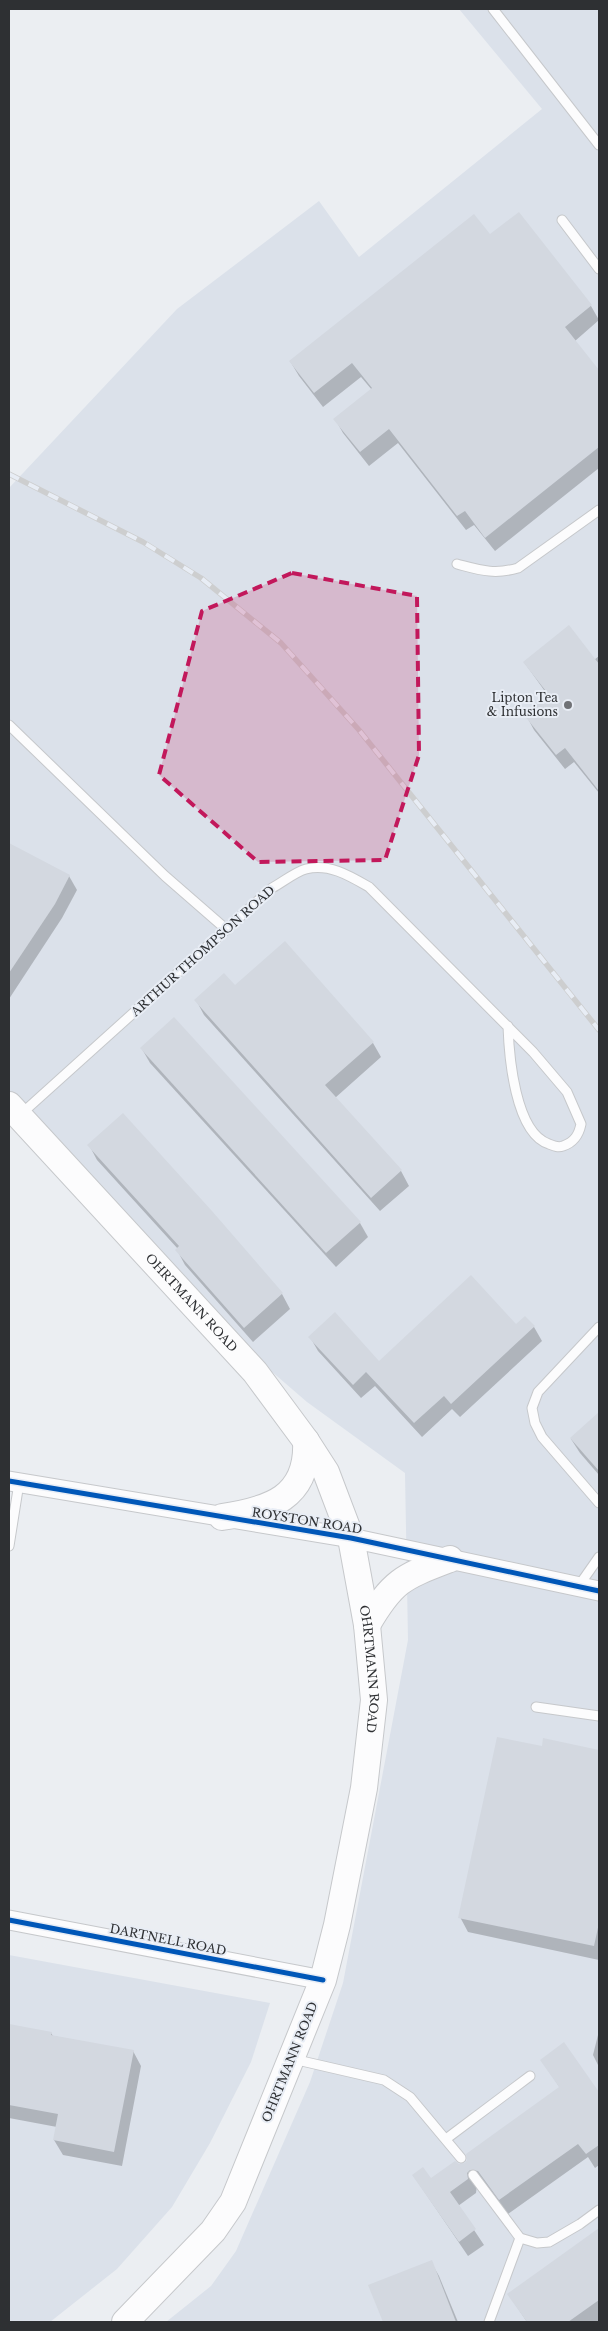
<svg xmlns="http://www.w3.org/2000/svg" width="608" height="2331" font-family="'Libre Baskerville',serif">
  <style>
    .built { fill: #dbe1ea }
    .shadow { fill: #0003 }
    .building { fill: #d3d8e0 }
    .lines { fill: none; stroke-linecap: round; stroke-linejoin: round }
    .service-casing { stroke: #c6c8cb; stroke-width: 11 }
    .minor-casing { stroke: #c6c8cb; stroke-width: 21 }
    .secondary-casing { stroke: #c6c8cb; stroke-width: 28 }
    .service { stroke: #fcfcfd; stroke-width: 9 }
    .minor { stroke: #fcfcfd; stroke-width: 19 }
    .secondary { stroke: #fcfcfd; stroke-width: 26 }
    .rail-casing { stroke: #cdcecf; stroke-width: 5.5 }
    .rail { stroke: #e8edf5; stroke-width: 4; stroke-dasharray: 11; stroke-linecap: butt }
    .cycleway-casing { stroke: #e8edf5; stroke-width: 8 }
    .cycleway { stroke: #0057b8; stroke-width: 5 }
    .marked { fill: #c2185b; fill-opacity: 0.2; stroke: #c2185b; stroke-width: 4; stroke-dasharray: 10 6; stroke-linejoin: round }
    .poi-dot { fill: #707276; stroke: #e8edf5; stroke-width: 2 }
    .labels { text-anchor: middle; stroke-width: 4; stroke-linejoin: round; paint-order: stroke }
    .poi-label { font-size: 12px; fill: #2e3033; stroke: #e8edf5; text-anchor: end }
    .street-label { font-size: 12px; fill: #2e3033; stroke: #e8edf5 }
  </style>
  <rect width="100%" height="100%" fill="#ebeef2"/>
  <g class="built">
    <polygon points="459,9 599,9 599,2322 166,2322 211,2286 236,2251 310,2082 343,1983 408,1640 405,1473 307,1402 234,1339 57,1137 9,1091 9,488 177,309 319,201 359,257 542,109"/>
    <polygon points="9,1955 270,2003 251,2062 210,2143 172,2207 117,2269 50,2322 9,2322"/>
  </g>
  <g class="shadow">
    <polygon points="518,214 591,306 599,320 575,341 599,372 599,468 495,551 474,525 466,530 398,443 369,466 343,433 335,419 372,390 361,377 323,407 299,376 290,361 490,236"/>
    <polygon points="599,656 599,793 574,762 565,769 534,730 526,715 549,697 524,662 594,660"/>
    <polygon points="9,845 69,876 77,890 62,918 9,999"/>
    <polygon points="235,987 373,1043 381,1057 335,1098 401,1171 409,1186 380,1211 204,1015 196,1000"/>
    <polygon points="142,1049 360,1223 368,1237 336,1267 150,1063"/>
    <polygon points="89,1145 211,1212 282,1294 290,1309 253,1342 185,1265 177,1250 178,1249 97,1160"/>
    <polygon points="525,1318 534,1327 542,1341 460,1417 452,1409 422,1437 375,1386 361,1398 318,1351 310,1337 379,1362 516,1326"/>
    <polygon points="599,1413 599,1475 580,1453 571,1439"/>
    <polygon points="544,1740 599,1751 599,1960 468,1932 460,1917 543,1748"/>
    <polygon points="9,2025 51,2033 53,2036 133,2051 141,2066 122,2166 63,2155 54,2140 57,2127 9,2118"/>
    <polygon points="599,2031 599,2067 593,2055"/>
    <polygon points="564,2044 599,2095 599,2165 595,2168 588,2157 508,2214 485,2184 477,2185 476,2193 458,2206 484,2245 468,2256 413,2175 431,2180 465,2164 560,2088 542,2060"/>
    <polygon points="599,2229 599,2321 597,2322 527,2322 509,2295"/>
    <polygon points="431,2262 439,2276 458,2322 384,2322 370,2286"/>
  </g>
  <g class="building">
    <polygon points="519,212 592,305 565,327 599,370 599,447 485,538 465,511 457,516 389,429 360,452 333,419 372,388 352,363 314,393 289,361 474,214 490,234"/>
    <polygon points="569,625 599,664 599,791 565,748 556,755 524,715 549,695 523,662"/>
    <polygon points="9,843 70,875 55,904 9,973"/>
    <polygon points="285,941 374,1042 325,1085 402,1170 371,1198 194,1000 224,973 235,985"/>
    <polygon points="174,1017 361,1222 326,1253 140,1048"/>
    <polygon points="123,1113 212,1211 283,1293 244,1328 175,1250 179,1246 87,1145"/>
    <polygon points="471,1275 516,1324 525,1316 535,1326 451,1404 444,1396 414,1423 366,1372 353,1385 308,1337 335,1312 379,1361"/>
    <polygon points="599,1412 599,1471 570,1438"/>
    <polygon points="497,1737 542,1746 543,1738 599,1750 599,1923 594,1946 458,1918"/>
    <polygon points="9,2024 52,2032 51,2035 134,2050 114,2152 53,2140 58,2114 9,2105"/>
    <polygon points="564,2042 599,2092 599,2145 586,2154 578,2144 499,2200 478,2171 470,2170 467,2173 468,2179 450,2192 476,2229 459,2242 412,2175 423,2167 431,2178 455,2161 459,2164 465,2163 467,2160 466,2154 559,2087 540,2060"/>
    <polygon points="599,2228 599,2300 568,2322 527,2322 507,2294"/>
    <polygon points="432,2260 456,2322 383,2322 368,2285"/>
  </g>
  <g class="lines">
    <defs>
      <g id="service">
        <polyline points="493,9 599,145"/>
        <polyline points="562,220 599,269"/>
        <path d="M457 564C480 570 494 575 518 568L599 510"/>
        <polyline points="9,725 165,876 227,930"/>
        <path d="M20 1115 272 888C283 882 295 872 306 869 329 863 350 876 369 887L533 1052 567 1092 581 1124C579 1134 575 1142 563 1146 558 1148 554 1146 549 1144 515 1133 509 1056 508 1026"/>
        <polyline points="599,1327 538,1392 532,1408 535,1423 542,1437 599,1503"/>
        <polyline points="9,1546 19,1483"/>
        <polyline points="578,1587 599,1557"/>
        <polyline points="536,1707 599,1716"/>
        <polyline points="293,2059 384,2080 410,2097 461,2158"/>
        <polyline points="446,2139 530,2076"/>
        <polyline points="473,2175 520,2238 537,2243 549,2242 580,2224 599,2210"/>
        <polyline points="489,2322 520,2238"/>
      </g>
      <g id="minor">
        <polyline points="9,1481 351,1538 599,1591"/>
        <polyline points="9,1920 323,1980"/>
      </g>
      <g id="secondary">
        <path id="s1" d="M9 1105 255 1372 306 1441 326 1472 351 1538 367 1625 374 1700 364 1788 337 1925 323 1980 233 2202 213 2231 125 2322"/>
        <path d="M222 1517C269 1510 309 1498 306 1441"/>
        <path d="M367 1625C393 1580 403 1577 450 1559"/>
      </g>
    </defs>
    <use href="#service" class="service-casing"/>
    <use href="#minor" class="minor-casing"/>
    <use href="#secondary" class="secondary-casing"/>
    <use href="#service" class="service"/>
    <use href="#minor" class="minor"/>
    <use href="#secondary" class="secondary"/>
    <defs>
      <polyline id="rail" points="9,474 143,542 201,578 281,643 359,730 599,1030"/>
    </defs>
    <use href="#rail" class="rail-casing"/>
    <use href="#rail" class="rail"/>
    <defs>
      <g id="cycleway">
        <polyline points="9,1481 351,1538 599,1591"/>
        <polyline points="9,1920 323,1980"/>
      </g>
    </defs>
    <use href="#cycleway" class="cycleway-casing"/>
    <use href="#cycleway" class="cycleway"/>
  </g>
  <path class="marked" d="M292 573 417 596 419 755 385 860 258 862 159 775 202 611Z"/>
  <circle class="poi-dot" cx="568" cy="705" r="5"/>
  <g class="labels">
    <g class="poi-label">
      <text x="558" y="702">Lipton Tea<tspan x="558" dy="14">&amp; Infusions</tspan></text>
    </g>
    <g class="street-label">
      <text transform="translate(203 951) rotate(-42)" y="4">ARTHUR THOMPSON ROAD</text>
      <text dy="4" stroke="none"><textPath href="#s1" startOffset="269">OHRTMANN ROAD</textPath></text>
      <text transform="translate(307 1521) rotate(9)" y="4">ROYSTON ROAD</text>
      <text dy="4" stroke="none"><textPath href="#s1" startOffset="689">OHRTMANN ROAD</textPath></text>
      <text transform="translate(168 1940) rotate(11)" y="4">DARTNELL ROAD</text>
      <text transform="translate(290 2062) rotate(-68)" y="4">OHRTMANN ROAD</text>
    </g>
  </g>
  <rect width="608" height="2331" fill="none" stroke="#2e3033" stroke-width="20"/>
</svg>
